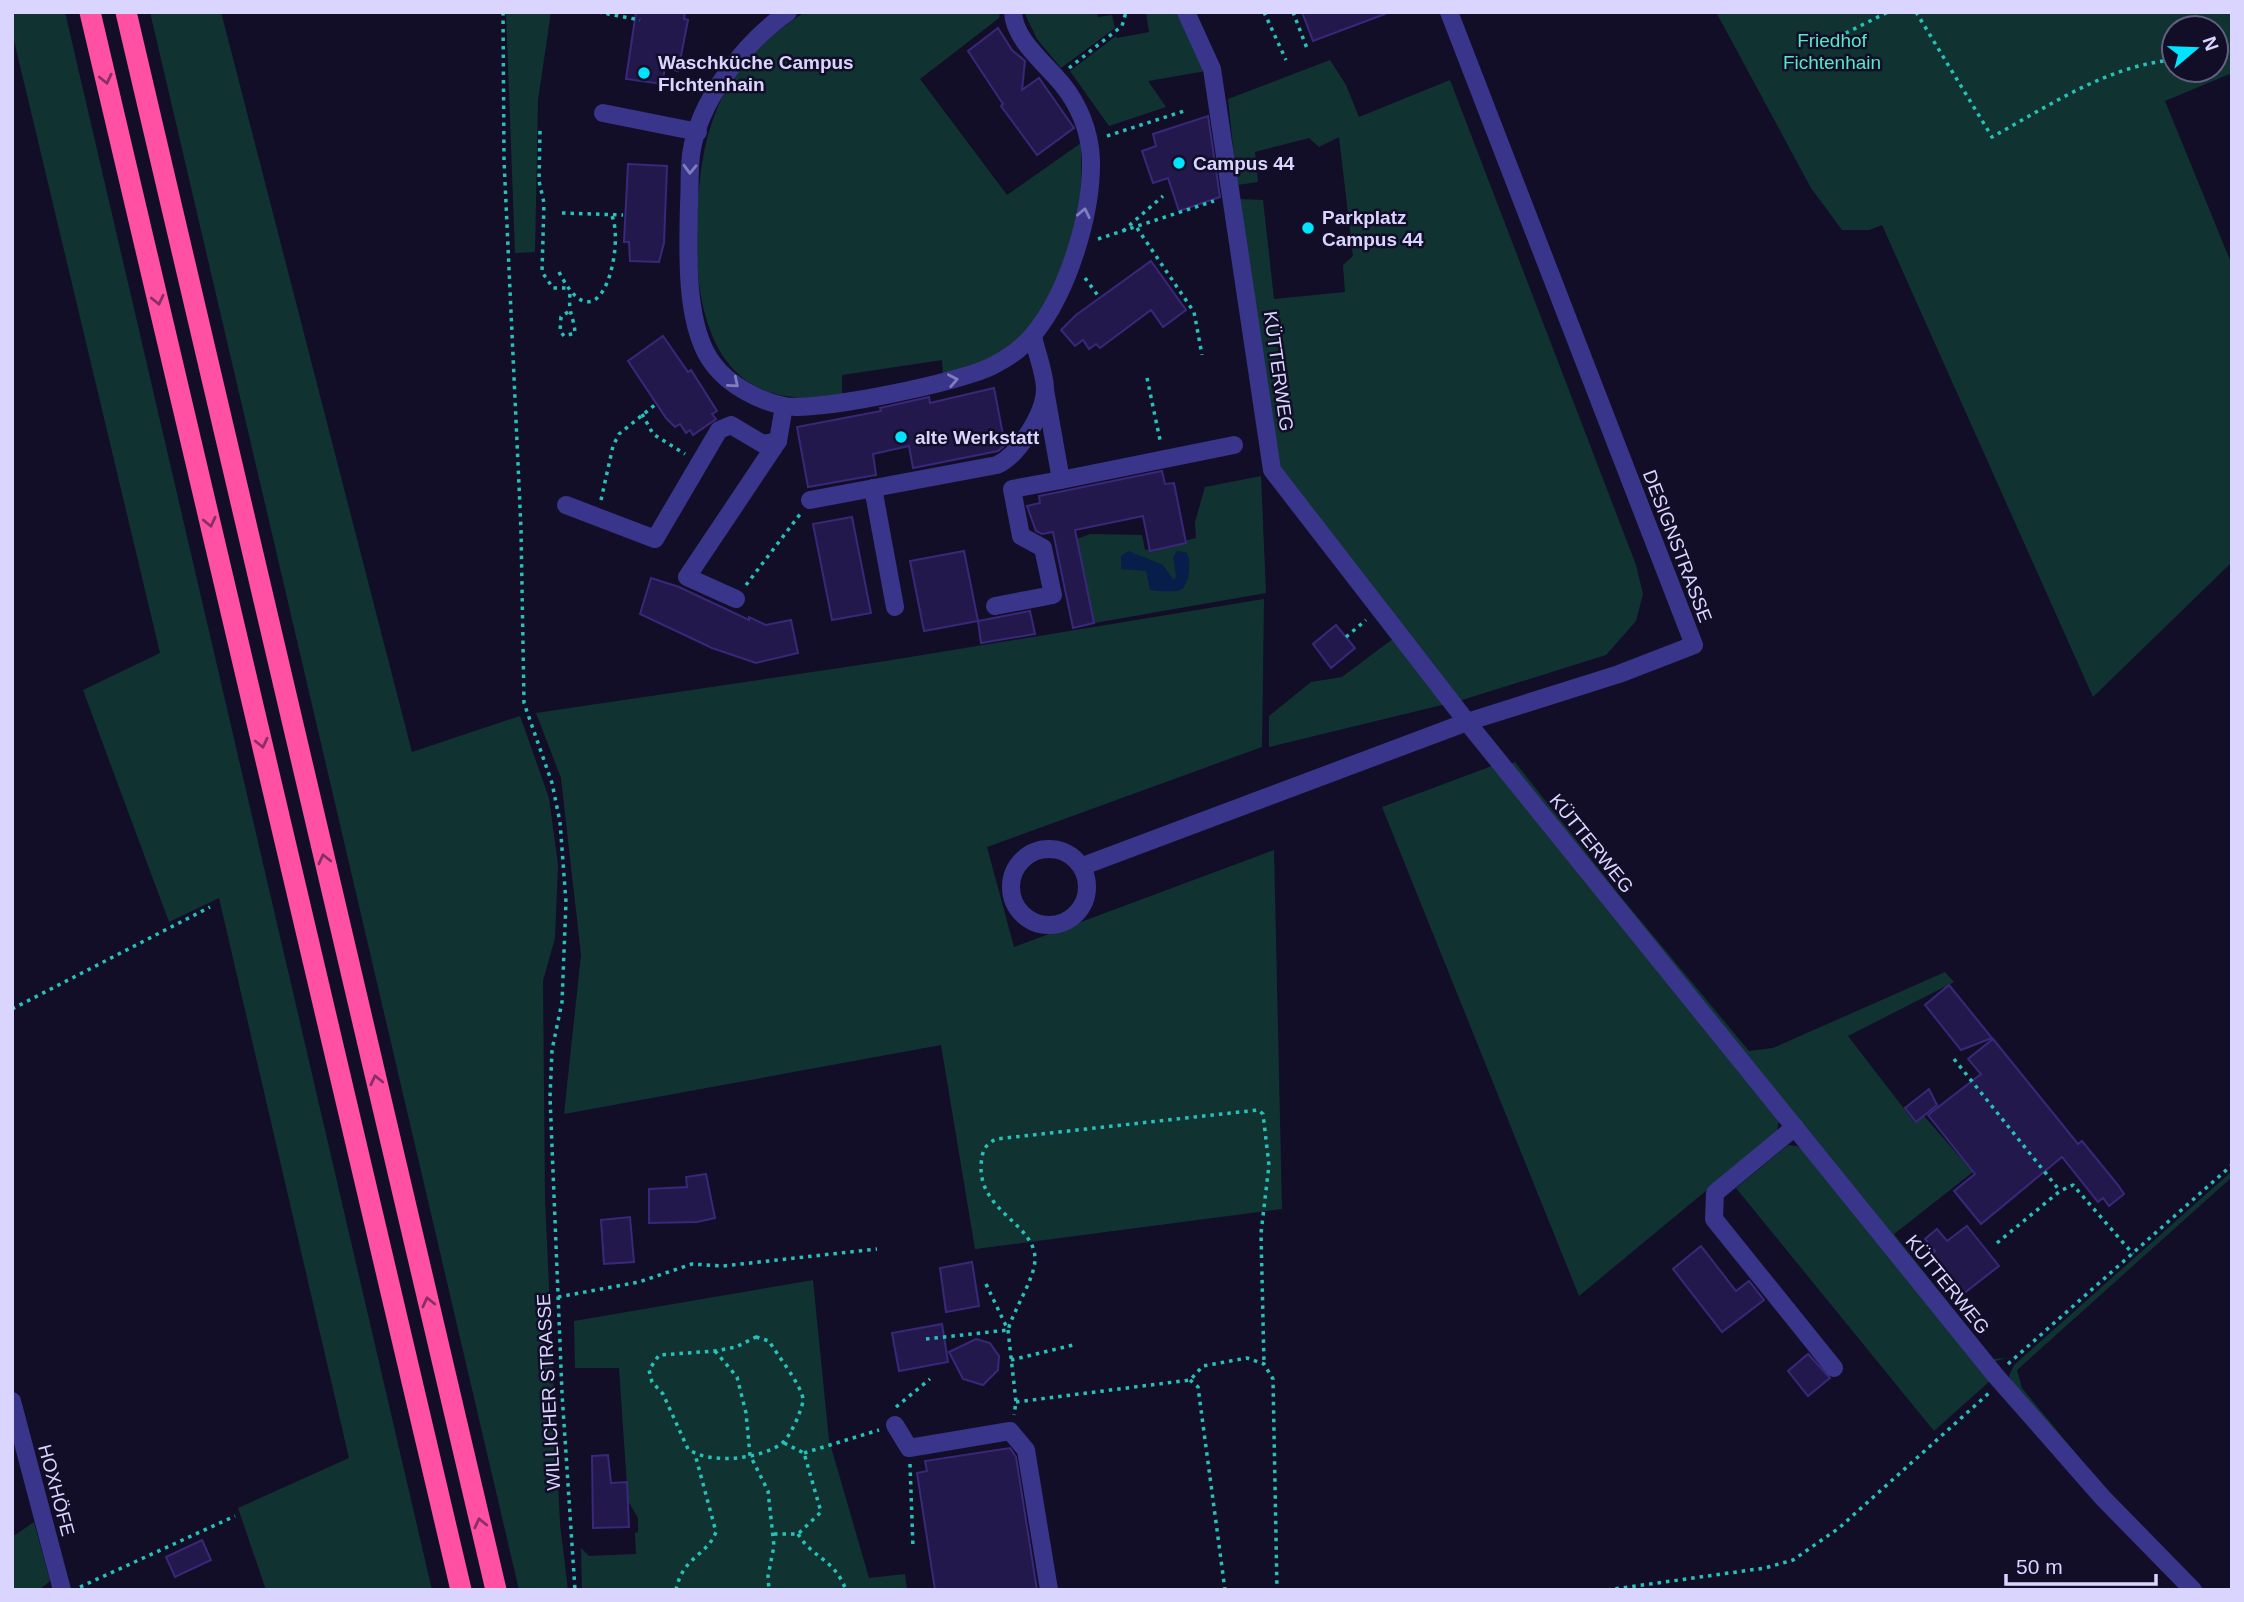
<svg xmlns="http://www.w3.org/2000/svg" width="2244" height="1602" font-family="Arial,sans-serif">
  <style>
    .green { fill: #103332; fill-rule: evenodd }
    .water { fill: #061e49 }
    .building { fill: #23184b; stroke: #392879; stroke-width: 2 }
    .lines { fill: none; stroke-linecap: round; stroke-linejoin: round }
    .path { stroke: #26c2ba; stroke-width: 3.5; stroke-dasharray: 3.5 5; stroke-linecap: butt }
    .minor { stroke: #39358b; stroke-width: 18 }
    .highway { stroke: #ff50a3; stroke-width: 21 }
    .oneway { stroke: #882f66 }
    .oneway2 { stroke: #817dbf }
    .poi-dot { fill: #01e4ff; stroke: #120e28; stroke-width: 2.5 }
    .labels { text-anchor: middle; stroke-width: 5; stroke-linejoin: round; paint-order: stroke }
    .park-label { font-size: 19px; fill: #57e9c5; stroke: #120e28 }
    .poi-label { font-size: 19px; font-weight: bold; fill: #dad5ff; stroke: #120e28; text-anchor: start }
    .street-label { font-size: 19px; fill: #dad5ff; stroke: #120e28 }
  </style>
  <rect width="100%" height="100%" fill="#120e28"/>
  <g class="green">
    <polygon points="12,12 65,12 432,1590 266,1590 238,1508 349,1458 219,898 169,922 83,690 160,653 12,32"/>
    <polygon points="150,12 221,12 412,752 520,716 549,798 558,865 555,938 543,981 545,1200 560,1524 568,1590 519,1590"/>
    <polygon points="506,12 551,12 538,100 535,252 515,253"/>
    <path d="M805 12H1000L999 18 920 79 1007 195 1081 143C1081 160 1082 179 1080 196 1074 244 1044 326 1003 353 985 366 964 370 943 375L942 360 842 375V394C826 395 810 399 794 397 706 390 694 292 697 223 699 175 703 133 726 90 744 57 774 32 805 12Z"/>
    <polygon points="1024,12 1097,12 1098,17 1112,15 1115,28 1061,68 1037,39"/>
    <polygon points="1146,12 1179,12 1206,71 1148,81 1166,107 1109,126 1070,71 1116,36 1117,38 1149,32"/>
    <path d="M1716 12H2232V73L2165 101 2232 265V562L2093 697 1882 225 1869 230H1842L1811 188ZM2174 28H2216V70H2174Z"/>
    <polygon points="1330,60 1346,85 1359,117 1450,80 1636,565 1643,594 1636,621 1606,655 1459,701 1278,469 1240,199 1263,200 1274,299 1345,292 1343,265 1353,256 1339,137 1319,147 1309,138 1255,152 1258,182 1237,185 1228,99"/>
    <polygon points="1261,476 1266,593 1094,623 1077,539 1090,534 1142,535 1145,550 1196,538 1195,522 1205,487"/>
    <polygon points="1264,599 1262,747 987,847 1014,947 1274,850 1282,1209 975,1249 941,1045 564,1114 581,955 561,778 536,713 886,661"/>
    <polygon points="1394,638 1446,704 1269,747 1269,716 1311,682 1342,677"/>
    <polygon points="1515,762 1621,897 1749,1051 1773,1048 1945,972 1954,982 1848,1036 1915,1123 1924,1116 1973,1172 1894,1234 1993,1359 2006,1358 1993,1362 1509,765"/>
    <polygon points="1492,766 1779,1119 1777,1132 1579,1296 1382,807"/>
    <polygon points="1788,1145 1797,1146 1810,1154 1991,1380 1934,1431 1736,1188"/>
    <polygon points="2232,1171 2232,1177 2017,1370 2022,1388 2106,1490 2203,1590 2197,1590 2016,1393 2009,1376 2014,1365"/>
    <polygon points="813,1280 829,1440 869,1578 905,1574 907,1590 582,1590 581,1548 589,1556 636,1554 635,1533 638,1532 638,1518 628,1501 619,1368 575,1368 574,1321"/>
    <polygon points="34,1522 50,1581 39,1590 12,1590 12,1537"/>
  </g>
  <path class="water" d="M1129 551 1163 565 1174 580 1176 576 1173 557 1177 551 1186 552C1192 559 1190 586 1180 590 1173 593 1157 591 1150 590L1146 571 1121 569V556Z"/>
  <g class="building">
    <polygon points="636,12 685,12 684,19 688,20 678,71 665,68 662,84 626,79"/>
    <polygon points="1302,12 1385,12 1385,14 1313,41"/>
    <polygon points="998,28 1012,50 1025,61 1022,90 1039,78 1074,128 1037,155 1001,106 1003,104 968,51"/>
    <polygon points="1208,116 1220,197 1179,211 1168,178 1153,183 1142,151 1156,146 1153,134"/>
    <polygon points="628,164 667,166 664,243 659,262 630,261 629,242 624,242"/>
    <polygon points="1151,261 1186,310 1163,327 1151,310 1100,348 1096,344 1089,349 1083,340 1075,346 1061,330 1076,315"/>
    <polygon points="663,336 688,372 691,370 717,411 712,414 716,419 693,435 690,430 686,433 680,424 675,427 666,418 628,361"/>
    <polygon points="994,388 1005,445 998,451 913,468 909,446 873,454 876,475 808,487 797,427 881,411 880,408 929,397 930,403"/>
    <polygon points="1162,471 1165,484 1174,483 1186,543 1150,551 1143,516 1075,530 1094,623 1073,628 1053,532 1042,534 1036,531 1027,506 1040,503 1039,496"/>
    <polygon points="852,517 871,613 832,620 813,524"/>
    <polygon points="964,551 978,621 924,631 910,561"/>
    <polygon points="651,578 679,587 749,620 749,617 766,625 791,620 798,653 756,663 712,648 640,614"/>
    <polygon points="1030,611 1035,634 981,643 978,621"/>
    <polygon points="1336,625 1355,648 1331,668 1313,644"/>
    <polygon points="1949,985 1992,1038 1961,1050 1925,1005"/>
    <polygon points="1993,1039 2078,1144 2082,1141 2118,1185 2124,1194 2109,1206 2103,1198 2098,1202 2062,1157 1981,1224 1954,1191 1975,1174 1928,1115 1981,1074 1968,1059"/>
    <polygon points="1929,1089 1937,1105 1916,1122 1905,1108"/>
    <polygon points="706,1174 715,1218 697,1222 649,1223 649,1189 687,1187 686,1177"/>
    <polygon points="630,1217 634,1262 604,1264 601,1220"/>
    <polygon points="1967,1226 1999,1266 1963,1294 1932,1254 1935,1251 1925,1239 1937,1229 1947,1241"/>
    <polygon points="1701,1246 1736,1291 1749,1281 1764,1300 1722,1332 1673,1269"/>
    <polygon points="972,1262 979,1306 946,1312 940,1268"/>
    <polygon points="942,1324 948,1362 899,1371 892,1333"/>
    <polygon points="976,1339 990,1343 999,1356 998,1370 983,1385 963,1379 949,1352"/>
    <polygon points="1808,1354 1830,1378 1808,1396 1788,1371"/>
    <polygon points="1010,1448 1016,1457 1037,1590 935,1590 917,1473 927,1471 925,1461"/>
    <polygon points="608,1455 611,1483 627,1482 629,1527 593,1528 592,1456"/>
    <polygon points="202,1540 211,1560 175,1577 166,1557"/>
  </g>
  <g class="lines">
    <g class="path">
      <polyline points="503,12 504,160 521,529 524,703 552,783 560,822 566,902 562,1002 552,1050 550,1097 562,1393 575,1590"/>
      <polyline points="598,12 640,20"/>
      <polyline points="1264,12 1286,60"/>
      <polyline points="1293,12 1308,51"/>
      <path d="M1916 12 1992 137C2049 106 2108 65 2174 60"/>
      <polyline points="1838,37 1888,12"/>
      <polyline points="2216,54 2232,48"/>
      <polyline points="1069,68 1122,26 1126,12"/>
      <polyline points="540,131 539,181 544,203 542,272 553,288 567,288"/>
      <polyline points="1107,136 1184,111"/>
      <polyline points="562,213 623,215"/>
      <polyline points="1137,228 1194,312 1202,355"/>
      <polyline points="1123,231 1163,196"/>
      <polyline points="1098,239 1214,201"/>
      <path d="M559 272C601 355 626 241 611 214"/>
      <polyline points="1085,278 1099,297"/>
      <path d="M568 312 561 317 560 331 564 336 575 333C574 316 568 315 570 294"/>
      <polyline points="1147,378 1160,440"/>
      <polyline points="642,414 653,434 685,454"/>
      <polyline points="601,500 613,446 619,434 656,404"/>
      <polyline points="746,585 801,513"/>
      <polyline points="1346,637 1366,620"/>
      <polyline points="12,1009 210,907"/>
      <polyline points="1954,1059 2060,1191"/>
      <polyline points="1997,1243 2060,1191 2073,1185 2133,1254"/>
      <polyline points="986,1284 1008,1330 1016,1402 1014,1415"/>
      <polyline points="558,1297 639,1282 692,1264 723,1266 877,1249"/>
      <path d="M756 1337 769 1341C777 1355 804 1388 803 1401 801 1412 790 1438 781 1444 760 1459 710 1465 688 1449L663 1394 652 1382 649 1370 659 1355 715 1351 736 1347Z"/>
      <path d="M926 1339 1008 1330C1014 1309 1034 1280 1035 1260 1036 1224 979 1212 981 1165 982 1152 984 1145 996 1139L1258 1110 1263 1114 1269 1165 1261 1233 1264 1364"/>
      <polyline points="715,1351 737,1377 746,1413 750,1455 768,1491 774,1546 768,1576 769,1590"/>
      <polyline points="1011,1360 1073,1345"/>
      <polyline points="2008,1364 2232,1165"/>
      <polyline points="1190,1380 1198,1387 1225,1590"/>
      <polyline points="1016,1402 1190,1380 1203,1366 1247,1358 1264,1364 1273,1379 1277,1590"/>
      <polyline points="896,1407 930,1379"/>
      <polyline points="804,1453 879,1430"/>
      <polyline points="910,1464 913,1548"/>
      <polyline points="774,1534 798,1534 821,1512 804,1453 784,1443"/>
      <path d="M798 1534C814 1560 833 1557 846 1590"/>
      <polyline points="80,1587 235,1516"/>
      <path d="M676 1590C683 1556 706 1557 716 1532L695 1454"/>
      <polyline points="1607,1590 1765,1568 1793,1560 1839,1528 1989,1393"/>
    </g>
    <g class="minor">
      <path d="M788 12C745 42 698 101 691 155 689 171 690 188 689 204 688 249 684 328 714 365 729 385 759 401 784 406 817 412 964 382 994 365 1008 358 1023 347 1033 335 1068 293 1092 214 1091 160 1090 132 1079 105 1062 84 1046 64 1014 40 1013 12"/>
      <polyline points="1186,12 1212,69 1272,470 1467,722 1995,1375 2103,1498 2193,1590"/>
      <polyline points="603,113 698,132"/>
      <polyline points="1045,390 1061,480 1234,445"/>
      <polyline points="873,488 895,607"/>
      <path d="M810 500 997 465C1018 456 1045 413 1045 389 1045 373 1036 352 1033 336"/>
      <polyline points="566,505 655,539 719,430 731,425 763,444 778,441"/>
      <polyline points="736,599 687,577 778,441 784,406"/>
      <polyline points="995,606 1053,595 1043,548 1021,536 1012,489 1061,480"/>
      <circle cx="1049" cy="887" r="38"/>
      <polyline points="1083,866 1467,722 1619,674 1694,645 1449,12"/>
      <polyline points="1795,1127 1715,1193 1714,1219 1834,1368"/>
      <polyline points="12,1401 62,1590"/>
      <polyline points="895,1425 909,1448 1010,1431 1026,1450 1049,1590"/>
    </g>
    <g class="highway">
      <polyline points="90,12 461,1590"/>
      <polyline points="126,12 496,1590"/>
    </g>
  </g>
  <defs><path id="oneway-chevron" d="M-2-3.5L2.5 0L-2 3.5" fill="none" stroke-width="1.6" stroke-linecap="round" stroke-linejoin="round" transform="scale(1.75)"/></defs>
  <g class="oneway">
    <use href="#oneway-chevron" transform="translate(106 79) rotate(77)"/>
    <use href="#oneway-chevron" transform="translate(158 300) rotate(77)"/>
    <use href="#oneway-chevron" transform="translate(210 522) rotate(77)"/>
    <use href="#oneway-chevron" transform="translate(262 743) rotate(77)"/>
    <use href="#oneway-chevron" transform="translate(324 859) rotate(-103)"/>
    <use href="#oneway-chevron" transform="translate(376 1080) rotate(-103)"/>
    <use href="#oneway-chevron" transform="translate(428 1302) rotate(-103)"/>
    <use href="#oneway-chevron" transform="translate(480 1523) rotate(-103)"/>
  </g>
  <g class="oneway2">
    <use href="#oneway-chevron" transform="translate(690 169) rotate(92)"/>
    <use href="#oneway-chevron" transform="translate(1084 213) rotate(-78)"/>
    <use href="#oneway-chevron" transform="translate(953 380) rotate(-11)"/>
    <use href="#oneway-chevron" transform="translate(734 383) rotate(40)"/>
  </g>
  <g class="poi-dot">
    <circle cx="644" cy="73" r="7"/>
    <circle cx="1179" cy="163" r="7"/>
    <circle cx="1308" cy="228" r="7"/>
    <circle cx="901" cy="437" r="7"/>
  </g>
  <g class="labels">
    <g class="park-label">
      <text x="1832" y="47">Friedhof<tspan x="1832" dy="22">Fichtenhain</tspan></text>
    </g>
    <g class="poi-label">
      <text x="658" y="69">Waschküche Campus<tspan x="658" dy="22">FIchtenhain</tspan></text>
      <text x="1193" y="170">Campus 44</text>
      <text x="1322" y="224">Parkplatz<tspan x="1322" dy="22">Campus 44</tspan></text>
      <text x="915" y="444">alte Werkstatt</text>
    </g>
    <g class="street-label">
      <text transform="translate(1279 371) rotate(82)" y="7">KÜTTERWEG</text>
      <text transform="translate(1678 546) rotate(69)" y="7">DESIGNSTRASSE</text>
      <text transform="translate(1592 843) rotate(51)" y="7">KÜTTERWEG</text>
      <text transform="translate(1948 1284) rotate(51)" y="7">KÜTTERWEG</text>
      <text transform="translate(548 1392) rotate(-93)" y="7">WILLICHER STRASSE</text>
      <text transform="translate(57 1490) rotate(75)" y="7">HOXHÖFE</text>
    </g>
  </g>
  <rect width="2244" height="1602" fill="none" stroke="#dad5ff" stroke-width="28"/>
  <g transform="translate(2195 49) rotate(71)"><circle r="33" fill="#120e28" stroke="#625e7e" stroke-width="2"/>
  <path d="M0-5L12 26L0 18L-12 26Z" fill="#01e4ff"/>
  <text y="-10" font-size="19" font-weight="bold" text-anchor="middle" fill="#dad5ff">N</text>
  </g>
  <path d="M2006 1574v10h150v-10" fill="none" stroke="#dad5ff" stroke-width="3.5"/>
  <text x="2016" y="1574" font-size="21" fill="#dad5ff" stroke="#120e28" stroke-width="5" paint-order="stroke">50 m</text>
</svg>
